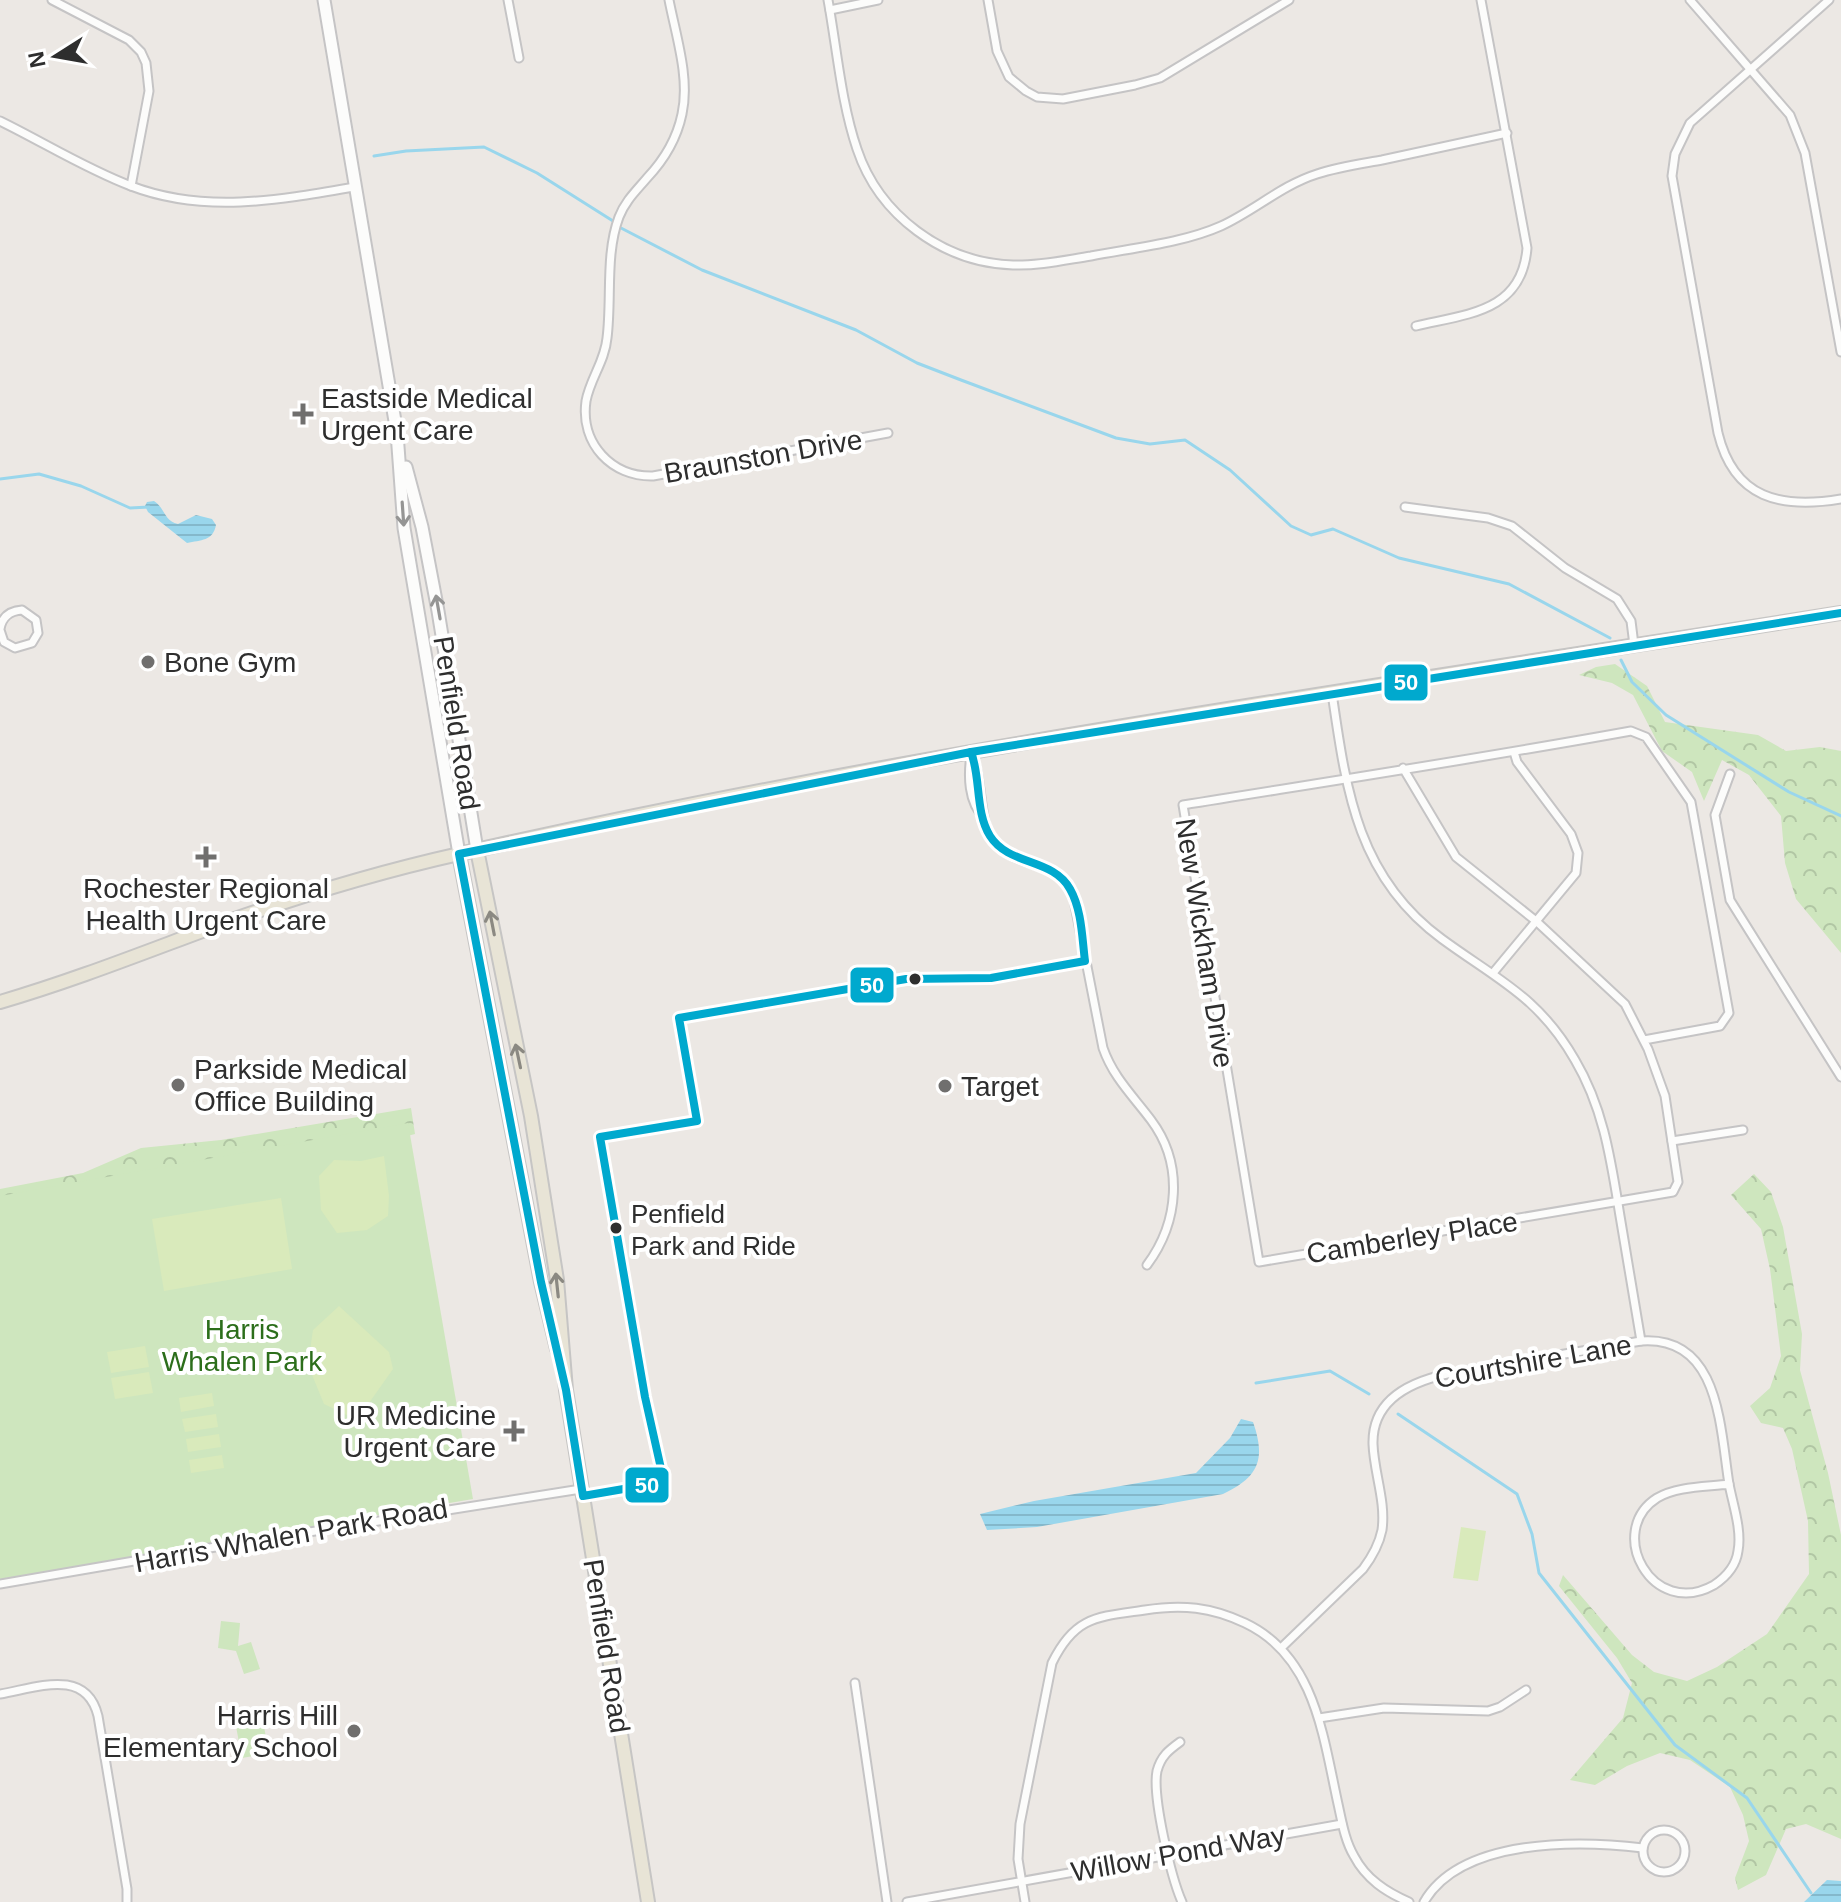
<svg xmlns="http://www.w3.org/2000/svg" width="1841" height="1902" font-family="Arial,sans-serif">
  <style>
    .forest { fill: url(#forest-crowns) }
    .park { fill: #cee6be }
    .pitch { fill: #d9eabb }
    .water { fill: url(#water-rules) }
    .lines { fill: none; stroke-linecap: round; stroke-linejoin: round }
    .stream { stroke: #99d6ec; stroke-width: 3 }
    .minor-casing { stroke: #c5c4c5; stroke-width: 11 }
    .secondary-casing { stroke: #c5c4c5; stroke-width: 15 }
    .primary-casing { stroke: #c6c5c4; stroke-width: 16 }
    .minor { stroke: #fcfcfb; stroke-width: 7 }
    .secondary { stroke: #fcfcfb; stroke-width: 11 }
    .primary { stroke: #e8e4d6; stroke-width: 12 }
    .bus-1-casing { stroke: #fff; stroke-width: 14 }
    .bus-1 { stroke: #00a9ce; stroke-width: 8 }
    .oneway { stroke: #959594 }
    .oneway2 { stroke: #8b8982 }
    .poi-dot { fill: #706f6e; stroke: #fff; stroke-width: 3 }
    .bus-dot { fill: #2e2e2e; stroke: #fff; stroke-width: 3 }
    .labels { text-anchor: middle; stroke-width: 8; stroke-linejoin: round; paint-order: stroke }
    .bus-label { font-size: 26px; fill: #2e2e2e; stroke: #fff; text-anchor: start }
    .poi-label { font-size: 28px; fill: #2e2e2e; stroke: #fff; text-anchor: start }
    .street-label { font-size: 28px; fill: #2e2e2e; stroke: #fff }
    .park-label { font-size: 28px; fill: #2c6e1b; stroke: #fff }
    .line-badge { stroke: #fff; stroke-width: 3 }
    .badge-label { font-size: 22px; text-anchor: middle; font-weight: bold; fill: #fff }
  </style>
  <defs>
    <pattern id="forest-crowns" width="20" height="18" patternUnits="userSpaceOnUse" patternTransform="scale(2)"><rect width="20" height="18" fill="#cee6be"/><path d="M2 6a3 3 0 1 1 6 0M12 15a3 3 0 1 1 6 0" fill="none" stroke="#b1c6a4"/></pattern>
    <pattern id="water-rules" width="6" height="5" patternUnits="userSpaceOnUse" patternTransform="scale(2)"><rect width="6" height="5" fill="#99d6ec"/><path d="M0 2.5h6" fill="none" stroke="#84b8cb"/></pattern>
  </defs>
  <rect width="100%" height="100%" fill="#ece8e4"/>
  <g class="forest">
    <polygon points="1615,664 1647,686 1665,722 1758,735 1786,751 1820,747 1841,751 1841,953 1796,899 1785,863 1781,816 1749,775 1722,760 1704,801 1692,772 1662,751 1633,695 1612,683 1579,675 1596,667"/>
    <polygon points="411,1108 415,1134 323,1158 0,1208 0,1189 83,1173 141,1148 221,1140"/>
    <polygon points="1754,1174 1771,1192 1783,1227 1802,1334 1800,1370 1828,1473 1841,1535 1841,1839 1806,1824 1786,1829 1766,1875 1738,1890 1735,1878 1749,1841 1743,1815 1730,1787 1690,1760 1660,1753 1627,1766 1595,1785 1570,1780 1623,1718 1632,1683 1617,1658 1559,1586 1563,1575 1632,1655 1654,1672 1687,1681 1717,1667 1767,1634 1809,1574 1808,1521 1792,1449 1783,1428 1761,1423 1750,1406 1770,1388 1781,1356 1770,1269 1761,1229 1731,1195"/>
  </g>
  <g class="park">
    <polygon points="408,1123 473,1499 0,1579 0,1196"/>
    <polygon points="221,1621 240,1623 238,1646 251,1642 260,1669 244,1674 236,1651 218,1648"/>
    <polygon points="261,1711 269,1753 242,1758 234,1716"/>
  </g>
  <g class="pitch">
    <polygon points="384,1156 389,1196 388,1216 367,1230 337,1233 321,1210 319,1176 334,1160 361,1161"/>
    <polygon points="281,1198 292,1269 164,1291 152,1219"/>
    <polygon points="339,1306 389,1352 393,1369 357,1420 324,1404 308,1365 313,1330"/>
    <polygon points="145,1346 149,1367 111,1373 107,1352"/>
    <polygon points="149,1372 153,1393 115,1399 111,1378"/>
    <polygon points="212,1393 214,1406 181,1412 179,1398"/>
    <polygon points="216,1414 218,1427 185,1432 182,1419"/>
    <polygon points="219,1434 221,1447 188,1452 186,1439"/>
    <polygon points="222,1455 224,1468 191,1473 189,1460"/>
    <polygon points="1461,1527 1486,1531 1478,1581 1453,1578"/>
  </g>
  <g class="water">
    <path d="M154 501C165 508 164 521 178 524L196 515 212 519 216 525C213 541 201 540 187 543L148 512 145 506 147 502Z"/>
    <path d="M1241 1419 1253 1422C1266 1459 1259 1477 1223 1494L1037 1527 987 1530 980 1514 1034 1501 1196 1473 1230 1438Z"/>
    <polygon points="1827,1880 1841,1881 1841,1902 1804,1902"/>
  </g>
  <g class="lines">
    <g class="stream">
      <polyline points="374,156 406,151 484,147 537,173 613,221"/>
      <polyline points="621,228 702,270 856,330 917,363 961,380 1116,438 1150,444 1185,440 1230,470 1291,526 1311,535 1333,529 1399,558 1509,584 1610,638"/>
      <polyline points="0,479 39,474 81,486 130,508 149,507"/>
      <polyline points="1621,660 1632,682 1666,715 1789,792 1841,816"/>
      <polyline points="1256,1383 1330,1371 1369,1394"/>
      <polyline points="1398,1414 1517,1494 1532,1534 1539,1573 1675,1745 1747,1798 1811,1893"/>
    </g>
    <defs>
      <g id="minor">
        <polyline points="52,0 129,40 141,52 146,63 149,91 131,186"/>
        <polyline points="508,0 519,58"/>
        <path d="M669 0C676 36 690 78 682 114 677 138 664 160 647 178 637 190 625 201 619 217 605 254 612 299 607 338 605 361 590 379 586 401 580 444 612 477 653 476L888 433"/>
        <path d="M828 0C837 49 841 102 857 149 879 215 943 263 1013 265 1039 266 1065 260 1091 256 1132 248 1183 243 1221 226 1254 211 1282 185 1317 174 1338 167 1360 164 1382 160 1424 151 1465 142 1507 133"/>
        <polyline points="988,0 997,51 1009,77 1026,91 1037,97 1063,99 1135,85 1160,78 1289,0"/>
        <polyline points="1690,0 1790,115 1805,153 1841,352"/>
        <path d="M1829 0 1690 123 1675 154 1672 176 1718 433C1734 499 1781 509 1841 499"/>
        <polyline points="830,10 878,0"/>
        <path d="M0 121C43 142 86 169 131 186 204 214 280 200 354 187"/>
        <path d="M1416 326C1467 314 1522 312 1527 248L1481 0"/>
        <polyline points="1405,507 1488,518 1512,526 1565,568 1617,599 1631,621 1634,645"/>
        <path d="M0 629C2 617 9 611 22 610L36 620 38 633 32 643 15 648 4 642 0 630"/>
        <path d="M1332 693C1346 789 1357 877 1442 939 1498 980 1539 997 1575 1060 1604 1109 1611 1161 1620 1216 1627 1258 1634 1299 1641 1341"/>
        <path d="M971 752C983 778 979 818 991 837 1012 870 1049 857 1072 890L1103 1048C1113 1077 1133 1096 1151 1120 1184 1164 1179 1222 1147 1265"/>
        <path d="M971 755C968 775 968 803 984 817"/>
        <path d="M1403 768 1456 857 1536 921 1625 1004 1648 1049 1665 1096 1678 1182 1673 1192 1259 1262 1183 805C1332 781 1482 758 1631 731L1646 737 1691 802 1729 1013 1720 1026 1644 1040"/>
        <polyline points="1730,774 1715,815 1730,900 1841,1077"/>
        <polyline points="1493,973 1576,873 1578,853 1571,834 1517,762 1514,752"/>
        <polyline points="1672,1141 1743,1130"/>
        <path d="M1729 1484C1733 1505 1742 1530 1738 1551 1736 1566 1726 1577 1714 1585 1652 1620 1605 1531 1657 1498 1677 1486 1707 1487 1729 1484Z"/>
        <polyline points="0,1584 227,1545 581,1489"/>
        <path d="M1281 1648 1363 1569C1372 1557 1379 1545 1382 1530 1386 1501 1374 1473 1373 1444 1372 1400 1410 1382 1447 1374L1641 1341C1720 1335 1720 1428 1729 1484"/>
        <polyline points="855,1683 887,1902"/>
        <path d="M0 1694C36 1688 86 1667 98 1716L127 1889V1902"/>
        <polyline points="1319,1718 1384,1708 1488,1711 1500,1707 1526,1690"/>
        <path d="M1180 1742C1169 1750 1161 1756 1157 1771 1152 1796 1171 1877 1182 1902"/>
        <circle cx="1664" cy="1851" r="21"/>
        <polyline points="907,1902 1342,1824"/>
        <path d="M1025 1902 1018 1859 1020 1824 1052 1663C1075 1616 1097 1617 1145 1610 1182 1604 1211 1607 1245 1623 1315 1656 1323 1736 1338 1804 1342 1822 1345 1841 1354 1856 1366 1879 1386 1892 1409 1902"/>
        <path d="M1424 1902C1461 1838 1578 1840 1643 1848"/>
      </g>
      <g id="secondary">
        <polyline points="324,0 397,433 404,528 459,854"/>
        <polyline points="406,467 422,527 438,611 477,850"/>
      </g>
      <g id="primary">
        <polyline points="477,850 531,1116 557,1280 566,1390 648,1902"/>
        <polyline points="459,854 541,1282 557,1349"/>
        <path d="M0 1002C79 979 155 948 232 920 306 894 383 871 459 854 915 750 1380 686 1841 613"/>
      </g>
    </defs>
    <use href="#minor" class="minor-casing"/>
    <use href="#secondary" class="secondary-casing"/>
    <use href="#primary" class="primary-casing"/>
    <use href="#minor" class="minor"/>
    <use href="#secondary" class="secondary"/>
    <use href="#primary" class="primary"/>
    <defs>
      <g id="bus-1">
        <path d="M971 752C981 778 975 812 990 836 1009 866 1053 858 1070 889 1082 910 1082 938 1085 961L991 978 906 979 679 1018 697 1121 600 1137 645 1397 664 1482 583 1496 566 1390 541 1282 459 854Z"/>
        <polyline points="971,752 1841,613"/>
      </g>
    </defs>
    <use href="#bus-1" class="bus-1-casing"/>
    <use href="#bus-1" class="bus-1"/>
  </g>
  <defs><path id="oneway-shaft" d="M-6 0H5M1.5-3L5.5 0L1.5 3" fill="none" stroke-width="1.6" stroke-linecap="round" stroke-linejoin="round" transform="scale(2)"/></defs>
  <g class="oneway">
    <use href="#oneway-shaft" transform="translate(403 514) rotate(86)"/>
    <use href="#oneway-shaft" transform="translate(438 607) rotate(-100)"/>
  </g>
  <g class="oneway2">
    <use href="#oneway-shaft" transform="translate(492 923) rotate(-101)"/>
    <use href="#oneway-shaft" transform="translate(518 1056) rotate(-102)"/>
    <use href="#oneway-shaft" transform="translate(557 1285) rotate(-96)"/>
  </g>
  <g class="poi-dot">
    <path d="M299 402h8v8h8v8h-8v8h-8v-8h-8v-8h8z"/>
    <circle cx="148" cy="662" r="8"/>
    <path d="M202 845h8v8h8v8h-8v8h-8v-8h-8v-8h8z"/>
    <circle cx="178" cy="1085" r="8"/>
    <circle cx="945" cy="1086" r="8"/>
    <path d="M510 1419h8v8h8v8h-8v8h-8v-8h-8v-8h8z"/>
    <circle cx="354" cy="1731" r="8"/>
  </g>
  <g class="bus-dot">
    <circle cx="915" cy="979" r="7"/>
    <circle cx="616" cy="1228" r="7"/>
  </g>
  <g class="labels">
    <g class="bus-label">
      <text x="631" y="1223">Penfield<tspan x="631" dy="32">Park and Ride</tspan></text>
    </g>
    <g class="poi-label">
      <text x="321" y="408">Eastside Medical<tspan x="321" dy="32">Urgent Care</tspan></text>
      <text x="164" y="672">Bone Gym</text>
      <text x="206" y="898" text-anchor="middle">Rochester Regional<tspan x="206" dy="32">Health Urgent Care</tspan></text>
      <text x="194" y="1079">Parkside Medical<tspan x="194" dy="32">Office Building</tspan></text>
      <text x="961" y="1096">Target</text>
      <text x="496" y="1425" text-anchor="end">UR Medicine<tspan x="496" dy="32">Urgent Care</tspan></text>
      <text x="338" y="1725" text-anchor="end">Harris Hill<tspan x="338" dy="32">Elementary School</tspan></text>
    </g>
    <g class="street-label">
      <text transform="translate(763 456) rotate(-10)" y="10">Braunston Drive</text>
      <text transform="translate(457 723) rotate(81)" y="10">Penfield Road</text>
      <text transform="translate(1205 943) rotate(81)" y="10">New Wickham Drive</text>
      <text transform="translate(1412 1237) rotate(-9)" y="10">Camberley Place</text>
      <text transform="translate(1533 1361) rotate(-10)" y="10">Courtshire Lane</text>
      <text transform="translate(291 1535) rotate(-10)" y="10">Harris Whalen Park Road</text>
      <text transform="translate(607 1646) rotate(81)" y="10">Penfield Road</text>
      <text transform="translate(1178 1853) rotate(-10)" y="10">Willow Pond Way</text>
    </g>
    <g class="park-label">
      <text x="242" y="1339">Harris<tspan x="242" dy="32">Whalen Park</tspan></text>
    </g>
  </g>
  <g class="line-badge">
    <rect x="1383" y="663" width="46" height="39" rx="8" fill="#00a9ce"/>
    <rect x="849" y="966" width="46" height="38" rx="8" fill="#00a9ce"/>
    <rect x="624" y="1466" width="46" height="38" rx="8" fill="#00a9ce"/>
  </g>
  <g class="badge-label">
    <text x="1406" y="690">50</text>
    <text x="872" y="993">50</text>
    <text x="647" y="1493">50</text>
  </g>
  <g transform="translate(56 56) rotate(259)" stroke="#ffffff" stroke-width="6" paint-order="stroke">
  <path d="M0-6L14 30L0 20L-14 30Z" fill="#2e2e2e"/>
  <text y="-12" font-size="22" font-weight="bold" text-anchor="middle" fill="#2e2e2e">N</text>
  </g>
</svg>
